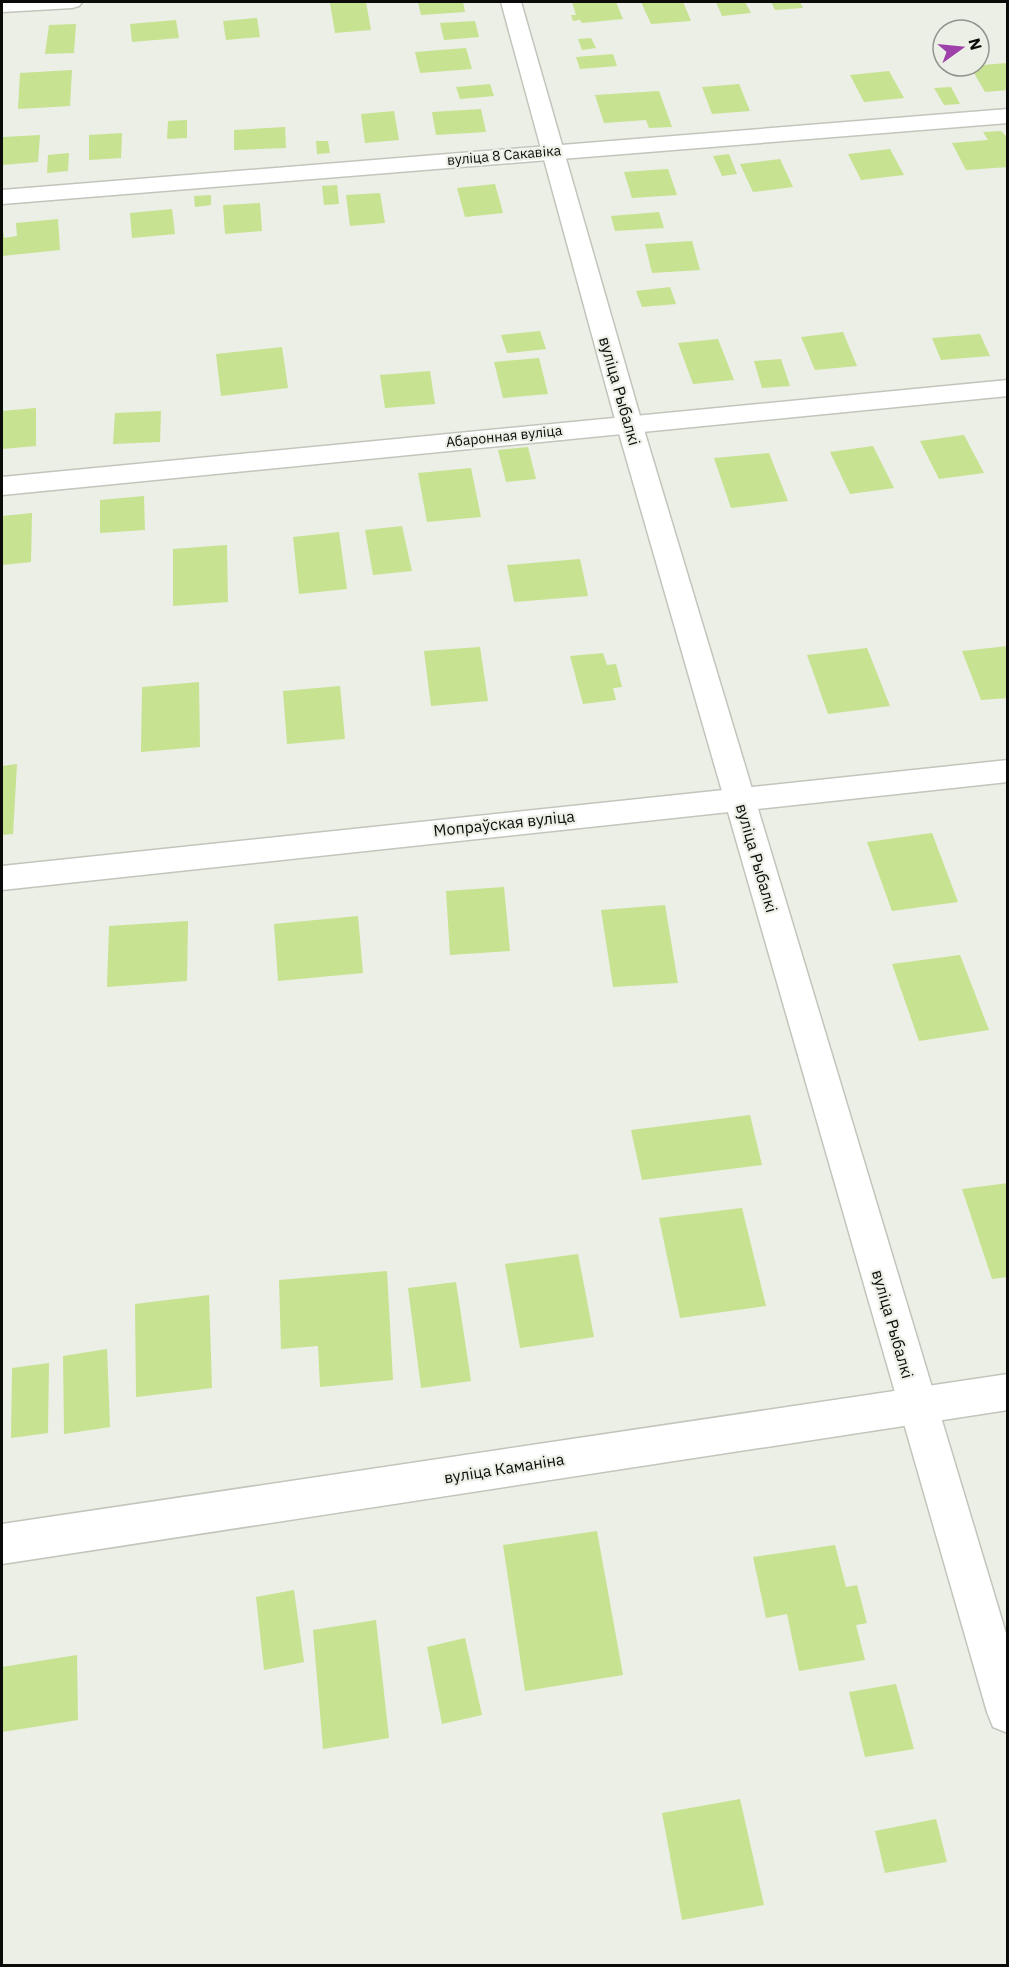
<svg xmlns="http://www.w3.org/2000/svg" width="1009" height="1967" font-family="'IBM Plex Sans',sans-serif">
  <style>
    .building { fill: #c7e290 }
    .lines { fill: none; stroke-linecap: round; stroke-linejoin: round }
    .minor-casing { stroke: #c2c5bb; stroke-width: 3 }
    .tertiary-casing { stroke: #c2c5bb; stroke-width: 3 }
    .minor { fill: #fff; fill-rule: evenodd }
    .tertiary { fill: #fff; fill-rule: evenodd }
    .labels { text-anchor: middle; stroke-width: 4.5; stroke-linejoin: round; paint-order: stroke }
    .far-street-label { font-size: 14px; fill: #0b0c09; stroke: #ebefe5 }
    .street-label { font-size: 16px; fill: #0b0c09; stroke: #ebefe5 }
  </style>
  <rect width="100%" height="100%" fill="#ebefe5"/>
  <g class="building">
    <polygon points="366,2 371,30 335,33 330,3"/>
    <polygon points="418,2 463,2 465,12 421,15"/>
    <polygon points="572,2 616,2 623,19 582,23 580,20 573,21 571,15 576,15"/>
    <polygon points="641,2 683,2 691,21 651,24"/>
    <polygon points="716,2 745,2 751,13 722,16"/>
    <polygon points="771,2 800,2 803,8 775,10"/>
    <polygon points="257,18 260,37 226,40 223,21"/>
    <polygon points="176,20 179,38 132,42 130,24"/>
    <polygon points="475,21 479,37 444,40 440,23"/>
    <polygon points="76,24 74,53 45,54 49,25"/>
    <polygon points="591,38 596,48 582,50 578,39"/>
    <polygon points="466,48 472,69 420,73 415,52"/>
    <polygon points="613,54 617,66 580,69 576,57"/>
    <polygon points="1007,63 1008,90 985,92 970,66"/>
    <polygon points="72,70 70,106 18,109 20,73"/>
    <polygon points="889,71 904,98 864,102 850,75"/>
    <polygon points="490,84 494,96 460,99 456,87"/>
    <polygon points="739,84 750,111 712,114 702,87"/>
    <polygon points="951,87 960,104 944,105 934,88"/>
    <polygon points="659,91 672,127 649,128 646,120 604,123 595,95"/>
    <polygon points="481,109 486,132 436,135 432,112"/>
    <polygon points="394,111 399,140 365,143 361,114"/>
    <polygon points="187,120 187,138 167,139 168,121"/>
    <polygon points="285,127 286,148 234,150 234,130"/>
    <polygon points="1001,131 1008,138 1008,167 966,170 952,143 988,140 983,132"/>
    <polygon points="122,133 121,158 89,160 89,135"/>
    <polygon points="40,135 38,162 2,165 3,137"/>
    <polygon points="316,141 328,141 330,153 317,154"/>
    <polygon points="890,149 904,175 861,180 848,154"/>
    <polygon points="69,153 68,171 47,173 48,155"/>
    <polygon points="729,154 737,174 722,176 713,156"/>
    <polygon points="780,159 793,187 753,192 740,164"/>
    <polygon points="668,169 677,195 632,198 624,172"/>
    <polygon points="495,184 503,213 465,217 457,188"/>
    <polygon points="337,185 339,204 324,205 322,186"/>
    <polygon points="380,193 385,223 350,226 346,195"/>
    <polygon points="211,195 211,205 195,207 194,196"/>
    <polygon points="260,203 262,231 225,234 223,205"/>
    <polygon points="172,209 175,234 132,238 130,213"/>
    <polygon points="659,212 664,228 615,231 611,216"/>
    <polygon points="58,219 60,250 2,256 2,230 3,230 4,238 17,236 16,223"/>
    <polygon points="692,241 700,270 652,273 645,244"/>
    <polygon points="670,287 676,304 642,307 636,291"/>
    <polygon points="540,331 546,349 507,353 501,335"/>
    <polygon points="843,332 857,366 815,370 801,337"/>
    <polygon points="980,334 990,356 941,360 932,338"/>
    <polygon points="718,339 734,380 693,384 678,343"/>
    <polygon points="282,347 288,388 221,396 216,354"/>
    <polygon points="539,358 548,394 503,398 494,362"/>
    <polygon points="781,359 790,386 762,388 754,361"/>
    <polygon points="430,371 435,404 385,408 380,375"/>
    <polygon points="36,408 36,446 2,449 2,411"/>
    <polygon points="161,411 160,442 113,444 115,413"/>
    <polygon points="964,435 984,473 939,479 920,441"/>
    <polygon points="873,446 894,488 850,494 830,452"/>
    <polygon points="528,447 536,479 506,482 498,450"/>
    <polygon points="769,453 788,501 731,508 714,458"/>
    <polygon points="471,468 481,517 427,522 418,473"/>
    <polygon points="144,496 145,530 100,533 100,500"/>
    <polygon points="32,513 31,562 2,565 2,516"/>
    <polygon points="402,526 412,571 373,575 365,530"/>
    <polygon points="339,532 347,589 299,594 293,537"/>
    <polygon points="227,545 228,602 173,606 173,549"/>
    <polygon points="580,559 588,596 514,602 507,565"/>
    <polygon points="1008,646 1008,698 981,700 962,651"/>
    <polygon points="480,647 488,701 431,706 424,651"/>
    <polygon points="867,648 890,706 828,714 807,655"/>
    <polygon points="603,653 607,665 616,664 622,687 613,688 616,700 583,704 570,656"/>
    <polygon points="199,682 200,747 141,752 142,687"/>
    <polygon points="340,686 345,739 287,744 283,691"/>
    <polygon points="17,764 13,834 2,835 2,766"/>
    <polygon points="932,833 958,902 892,911 867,842"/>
    <polygon points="504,887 510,951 450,955 446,891"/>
    <polygon points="665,905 678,983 613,987 601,910"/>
    <polygon points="358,916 363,973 278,981 274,924"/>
    <polygon points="188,921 187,981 107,987 109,926"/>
    <polygon points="960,955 989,1030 919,1041 892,964"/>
    <polygon points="750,1115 762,1165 642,1180 631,1130"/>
    <polygon points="1008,1183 1008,1277 992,1279 962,1189"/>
    <polygon points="742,1208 766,1306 680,1318 659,1218"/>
    <polygon points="578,1254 594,1337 520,1348 505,1264"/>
    <polygon points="387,1271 393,1380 320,1387 318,1346 281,1349 279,1280"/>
    <polygon points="456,1282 471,1381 421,1388 408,1288"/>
    <polygon points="209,1295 212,1388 136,1397 135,1304"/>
    <polygon points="107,1349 110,1427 64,1434 63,1356"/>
    <polygon points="49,1363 48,1433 11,1438 12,1368"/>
    <polygon points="597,1531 623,1675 525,1691 503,1545"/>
    <polygon points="835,1545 846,1587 857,1585 867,1623 856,1625 865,1660 799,1671 787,1614 766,1618 753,1557"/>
    <polygon points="294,1590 304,1662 264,1670 256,1597"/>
    <polygon points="376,1620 389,1738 323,1749 313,1630"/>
    <polygon points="465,1638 482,1715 442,1724 427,1647"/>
    <polygon points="77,1655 78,1720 2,1732 2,1667"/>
    <polygon points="896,1684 914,1749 865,1757 849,1692"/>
    <polygon points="740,1799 764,1905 682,1920 662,1813"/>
    <polygon points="936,1819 947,1862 885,1873 875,1831"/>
  </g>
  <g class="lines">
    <defs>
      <g id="minor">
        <polygon points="2,2 82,2 79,6 72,8 2,12"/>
        <polygon points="1008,109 1008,123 2,204 2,190"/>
        <polygon points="1008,380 1008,396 2,495 2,477"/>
        <polygon points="1008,760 1008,782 2,890 2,866"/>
        <polygon points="1008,1374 1008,1410 2,1564 2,1524"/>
      </g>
      <polygon id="tertiary" points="501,2 521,2 642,423 1008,1640 1008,1733 993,1727 987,1712 616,423"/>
    </defs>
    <use href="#minor" class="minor-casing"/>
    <use href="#tertiary" class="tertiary-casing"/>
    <use href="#minor" class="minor"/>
    <use href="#tertiary" class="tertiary"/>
  </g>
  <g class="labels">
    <g class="far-street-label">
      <text transform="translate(504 155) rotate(-5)" y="5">вуліца 8 Сакавіка</text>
      <text transform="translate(504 436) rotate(-6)" y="5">Абаронная вуліца</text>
    </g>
    <g class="street-label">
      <text transform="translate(620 391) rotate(74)" y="6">вуліца Рыбалкі</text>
      <text transform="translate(504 823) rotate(-6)" y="6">Мопраўская вуліца</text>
      <text transform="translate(757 858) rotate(74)" y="6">вуліца Рыбалкі</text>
      <text transform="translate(893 1324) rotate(74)" y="6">вуліца Рыбалкі</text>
      <text transform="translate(504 1468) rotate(-9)" y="6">вуліца Каманіна</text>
    </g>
  </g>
  <rect width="1009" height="1967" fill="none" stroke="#0b0c09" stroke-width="6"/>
  <g transform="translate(961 48) rotate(75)"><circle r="28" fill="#ebefe5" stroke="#91948d" stroke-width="1.5"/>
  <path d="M0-4.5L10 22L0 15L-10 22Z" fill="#9e41ab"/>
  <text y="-9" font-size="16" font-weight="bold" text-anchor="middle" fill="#0b0c09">N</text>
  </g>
</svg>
